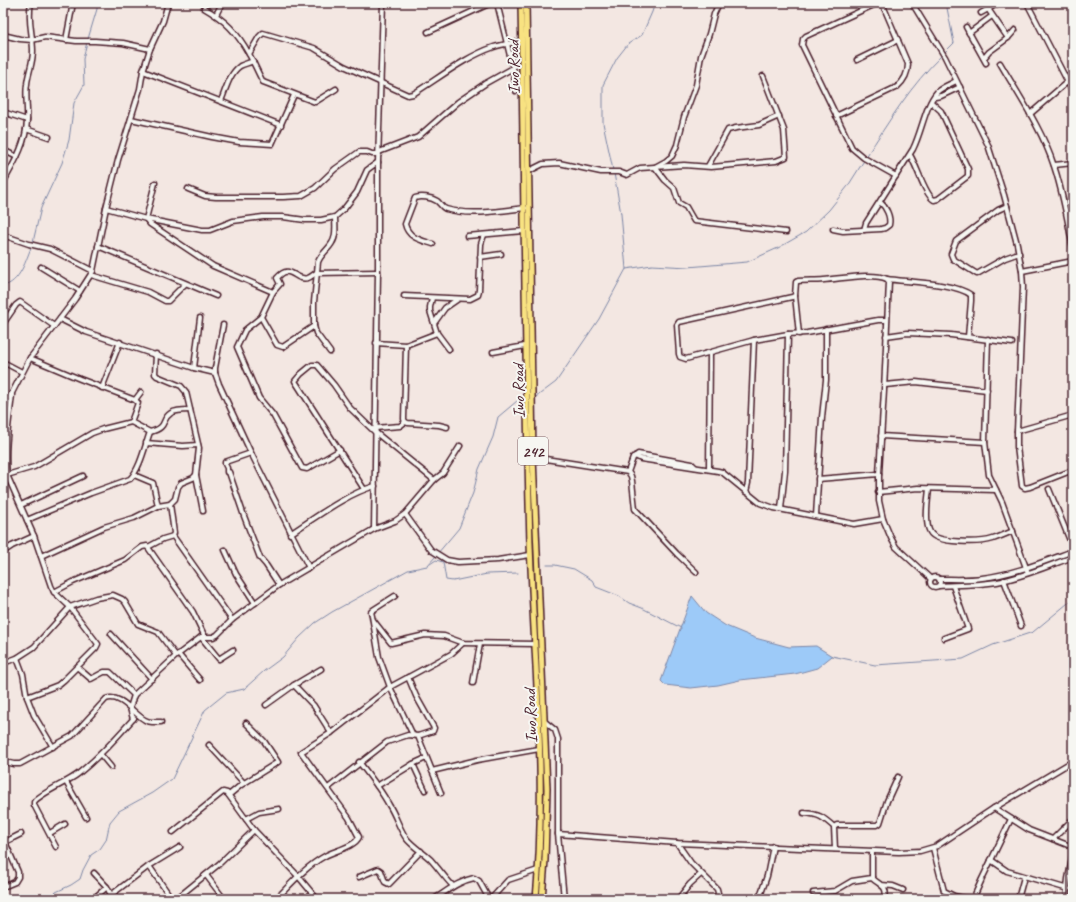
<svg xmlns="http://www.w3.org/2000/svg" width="1076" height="902" font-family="Caveat,sans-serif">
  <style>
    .water { fill: #9dcaf8; stroke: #7c86a6 }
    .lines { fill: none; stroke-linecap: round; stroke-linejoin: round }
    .stream { stroke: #7c86a6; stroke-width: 1 }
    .minor-casing { stroke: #4a1f2b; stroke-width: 7 }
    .major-casing { stroke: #4a1f2b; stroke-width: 8 }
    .minor { stroke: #f6f6f2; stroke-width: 4 }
    .major { stroke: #f8e281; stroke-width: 5 }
    .labels { text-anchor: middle; stroke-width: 4; stroke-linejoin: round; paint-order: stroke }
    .shield { fill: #f6f6f2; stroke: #7e6067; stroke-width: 1 }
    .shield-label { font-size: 16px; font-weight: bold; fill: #4a1f2b }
    .street-label { font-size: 17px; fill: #4a1f2b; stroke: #f6f6f2 }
  </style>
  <rect width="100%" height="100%" fill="#f3e7e2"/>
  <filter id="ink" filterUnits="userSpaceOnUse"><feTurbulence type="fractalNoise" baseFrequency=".025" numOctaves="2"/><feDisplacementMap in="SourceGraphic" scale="8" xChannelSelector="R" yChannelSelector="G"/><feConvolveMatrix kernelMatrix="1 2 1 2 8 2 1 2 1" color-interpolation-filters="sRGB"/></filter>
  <g filter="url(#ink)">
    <polygon class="water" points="692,596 706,613 726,626 755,638 789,647 816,646 832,656 817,668 795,674 740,680 718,685 691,688 665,685 661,681"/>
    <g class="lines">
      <g class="stream">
        <polyline points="88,39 97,9 97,3"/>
        <polyline points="944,53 954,43 946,3"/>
        <path d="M866 157C889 121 911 85 942 55"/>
        <polyline points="613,170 603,123 603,85 617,58 628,44 642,35 652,12 655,3"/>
        <polyline points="614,173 621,214 626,269"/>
        <polyline points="33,242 41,208 62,163 69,140 74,103 84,85 83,59 87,42"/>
        <path d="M3 286C20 283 26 260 32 245"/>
        <polyline points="536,397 556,382 599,319 626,269 652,265 688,267 747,262 778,248 806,232 829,210 848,186 865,159"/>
        <polyline points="438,553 459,528 473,493 479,469 493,437 498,417 517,401"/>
        <polyline points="547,565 555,565 574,569 592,580 596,587 619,596 629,603 642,608 681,628"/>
        <polyline points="427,566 436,560 443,562 446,580 453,581 487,574 518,573"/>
        <polyline points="832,656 875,665 963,659 993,645 1033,632 1073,599"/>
        <polyline points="49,899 56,892 71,885 80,879 83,870 91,855 100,849 106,840 110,822 119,811 152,793 172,779 205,710 226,693 244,689 264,671 283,657 299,638 315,623 332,612 408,570 427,566 436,556"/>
      </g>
      <defs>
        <g id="minor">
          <polyline points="497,3 513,68 516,91"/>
          <polyline points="719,3 714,14 709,34 701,56 696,85 684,117 677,145 672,156 666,161 655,167 665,180 674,188 679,203 686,207 694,221 786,232"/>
          <polyline points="878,3 806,36 803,39 802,45 852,148 864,158 896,176"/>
          <polyline points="912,3 945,57 988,145 1004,195 1017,244 1022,271 1023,287 1017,431 1017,447 1022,486 1025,488 1030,487 1073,470"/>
          <polyline points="1027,3 1073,92"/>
          <path d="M204 8C225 20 237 32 249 54 254 63 258 73 263 82L315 102 336 89"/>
          <polyline points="988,9 1008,38"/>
          <polyline points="981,13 999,3"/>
          <polyline points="216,15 222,3"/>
          <polyline points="966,27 986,63"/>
          <polyline points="428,32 491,3"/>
          <polyline points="969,33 992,16"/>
          <polyline points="3,35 20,39 32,40 45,37 76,41 95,41 123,43 150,49"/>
          <polyline points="66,40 73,3"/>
          <path d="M249 54 259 37 263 33 314 48 344 66 408 95 413 94C439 78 465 57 494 47 503 44 513 43 522 41"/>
          <polyline points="984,58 989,52 1008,38 1015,30"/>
          <polyline points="857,60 898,40"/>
          <path d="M1000 63C1019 96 1042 129 1054 166 1063 193 1068 221 1073 249"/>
          <polyline points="143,71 281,125"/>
          <polyline points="935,97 941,96 960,87"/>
          <path d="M221 101C226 89 229 74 240 66 244 64 249 63 253 61"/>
          <polyline points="3,112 27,120"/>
          <polyline points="1030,114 1073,77"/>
          <path d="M836 116 897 87C904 81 908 74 908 64L882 3"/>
          <polyline points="131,119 212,137 239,142 272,144 294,95"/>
          <polyline points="26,129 49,137"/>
          <polyline points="3,150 17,157"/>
          <polyline points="379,152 418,137 458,102 486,83 513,68"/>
          <path d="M910 155C917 166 925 195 934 200L938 199 968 176V169L941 111 931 102"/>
          <polyline points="1054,165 1073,163"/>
          <polyline points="708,166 728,130 736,128 759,125 779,116"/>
          <polyline points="529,171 543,164 559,163 601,172 619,172 627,175 640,168 684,165 711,167 776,161 786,157 784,130 763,76"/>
          <path d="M3 183C14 163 26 144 27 121 28 109 25 96 27 84 28 73 33 63 33 51 33 35 27 19 31 3"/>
          <polyline points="155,183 146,219 150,224 213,266 273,292"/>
          <polyline points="188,189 205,196 216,197 283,197 301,196 315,188 335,169 359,152 367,152 372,154 379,154"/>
          <polyline points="1007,206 998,210 956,241 951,254 953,259 977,274 1005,258 1019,253"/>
          <polyline points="106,208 146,219 202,230 210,230 233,221 263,217 283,217 305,220 321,220 335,217 344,209 357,192 367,170 378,162"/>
          <polyline points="1066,211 1073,211"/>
          <path d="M833 229 843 231 881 229 885 228 889 225C891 217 886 207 880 202"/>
          <path d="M864 230 866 223 913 149C922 131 925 106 937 92 942 87 951 84 956 81"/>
          <polyline points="3,235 29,244 50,249 93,271"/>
          <polyline points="467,236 524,231"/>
          <path d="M433 244C421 240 408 238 405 224L415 198C421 196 431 197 437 201 440 203 442 208 446 209 469 216 501 211 525 208"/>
          <polyline points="98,246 216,296"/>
          <polyline points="480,257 501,254"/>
          <polyline points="41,267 80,291"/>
          <polyline points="1022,271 1073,261"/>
          <polyline points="91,275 148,292 165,301 168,301 185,284"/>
          <path d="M887 279C908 282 956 283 971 295V301L968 337"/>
          <polyline points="404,296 470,299 478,295 479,290 481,244 484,235"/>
          <polyline points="795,296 799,334"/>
          <polyline points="432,298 430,307 430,311 437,333 449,349"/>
          <polyline points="261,317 277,345 283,347 314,326"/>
          <polyline points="60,319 86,332 194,368 215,373"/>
          <path d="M886 320H878L807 333 788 334 754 340 686 359 680 357 679 354 677 325 679 322 792 297 795 296 796 282 798 281C807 280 816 281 824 280 841 279 872 272 887 279L889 282 884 390 879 474V501L883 519 891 538 896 547 931 579"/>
          <polyline points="435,322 445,308 458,299"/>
          <polyline points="3,324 16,305 20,302 54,326"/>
          <polyline points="223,325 215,368 215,373 219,384 251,453 309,568"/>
          <polyline points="886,336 907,333 951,335 1012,343"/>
          <polyline points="988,339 985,442 989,475 1002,502 1028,573"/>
          <polyline points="376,343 406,345 437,333"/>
          <path d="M330 352 316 333 314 326V302L318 262C321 254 328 250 332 243 337 236 335 225 335 217"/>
          <polyline points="493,352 525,346"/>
          <polyline points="3,362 22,372"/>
          <polyline points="194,368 200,318"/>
          <polyline points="885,385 916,382 987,390"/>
          <polyline points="102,388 120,342"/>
          <path d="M12 395C9 421 4 449 7 475L34 536 51 586 54 592 70 607 98 644 96 648 64 680 58 685 27 697"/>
          <polyline points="135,400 141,392"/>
          <polyline points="3,406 12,393 30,358 75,299 93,271 106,208 118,160 140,89 143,71 150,49 163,21 168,3"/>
          <path d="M131 422 150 432C169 427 160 420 171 413 176 410 183 410 190 410"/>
          <polyline points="405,422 404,419 406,345"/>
          <polyline points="405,422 408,423 439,425 447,427"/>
          <polyline points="375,428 400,426 405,422"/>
          <polyline points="1017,431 1073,415"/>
          <polyline points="881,436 985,442"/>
          <polyline points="146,443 183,446 198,445"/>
          <path d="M340 450 307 469 302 468 273 415 259 398 237 347 245 330 261 317 273 292 280 284 277 278C291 262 294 282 308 278 311 277 314 274 316 273L378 272"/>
          <polyline points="251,453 225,462 225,464 227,468 227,472 229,472 244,516 260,558 266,565 279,585"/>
          <polyline points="635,456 641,459 718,471 722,472 760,503 774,508 854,524 883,519"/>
          <polyline points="533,457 628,472 631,476 632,481 635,509 677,554 696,572"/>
          <polyline points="709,469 710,353"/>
          <polyline points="628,472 633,458 638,454 692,464 695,467"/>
          <polyline points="134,475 153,483 158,506"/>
          <polyline points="196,475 203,511"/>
          <polyline points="3,477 7,475 34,467 92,433 103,429 131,422 138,403 135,400 80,379 30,358"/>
          <polyline points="818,479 879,474"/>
          <polyline points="364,489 295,381 301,374 312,365 317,365 334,385 350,408 375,432 434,480"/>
          <path d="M929 489C928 500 924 522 930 532 936 544 981 543 993 539 999 537 1006 534 1013 531"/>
          <polyline points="1049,489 1073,548"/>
          <polyline points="746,492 748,483 754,340"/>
          <polyline points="878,492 918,488 996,490"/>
          <polyline points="170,504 174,533 173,536"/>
          <polyline points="21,505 83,476"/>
          <polyline points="781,509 785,471 788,334"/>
          <polyline points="405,514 431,550 447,560 458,562 498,560 530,555"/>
          <polyline points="816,516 822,417 826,380 826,329"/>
          <path d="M27 520 91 493 130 479C140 469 145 446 150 432"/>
          <polyline points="374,529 378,272 378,162 383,3"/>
          <path d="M290 534C315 518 346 494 375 486"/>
          <polyline points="148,547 163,539 173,536 232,620"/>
          <polyline points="225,550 236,574 255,603"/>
          <polyline points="3,552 12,546 34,536"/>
          <polyline points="41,556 104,527 134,518 158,506 170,504 175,499 178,487 181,483 193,478 196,475 199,448 186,392 181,386 157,376 155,374 156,354"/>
          <circle cx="935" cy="582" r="5"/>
          <path d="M939 579C953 579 968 580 982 578 1014 574 1043 562 1073 551"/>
          <polyline points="1004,580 1021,626"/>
          <path d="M939 586C958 585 978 585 997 582 1023 577 1048 566 1073 557"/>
          <polyline points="54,592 73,582 125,560 142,547 147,546 193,612 205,637"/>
          <polyline points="395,596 373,610 371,612 372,616 379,657 390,687 413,735"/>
          <polyline points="373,620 391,643 425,635 444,636 463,643 535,644"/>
          <polyline points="111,634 152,679"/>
          <polyline points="201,637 219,659 233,650"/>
          <polyline points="944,638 968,629 953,586"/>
          <polyline points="178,654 200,680"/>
          <polyline points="17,658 23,674 27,697 34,715 53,747"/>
          <polyline points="3,663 17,658 34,647 70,607 96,598 113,595 122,599 125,602 138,624 158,632 176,656"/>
          <polyline points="77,667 91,679 104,672 110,672 134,695"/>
          <polyline points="321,669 294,685 314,706 331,733"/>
          <polyline points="473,683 480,644"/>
          <polyline points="266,705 294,685"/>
          <polyline points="133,719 130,708 134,695 176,656 201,637 213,637 217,635 232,620 279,585 374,529 395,521 405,514 434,480 443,473 460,446"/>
          <polyline points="544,721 555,730 558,739 558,834 564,899"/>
          <polyline points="418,736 441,793"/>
          <polyline points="209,745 244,783"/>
          <polyline points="101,755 111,767"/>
          <path d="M3 759 5 762 14 764H20L72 736 106 699C120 693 134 714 145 720 150 723 155 722 161 722"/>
          <path d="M359 762C370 776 381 790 389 805 396 816 399 828 406 838 413 847 423 852 431 860 439 869 445 878 453 886"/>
          <polyline points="413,764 425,790"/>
          <polyline points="432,771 477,760 539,749"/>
          <polyline points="66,782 86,817"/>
          <polyline points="377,786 413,764 426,758"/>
          <polyline points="328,788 387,742 408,735 418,736 433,731 434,728 416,696 408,677"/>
          <polyline points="229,795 241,785 278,762 264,741 246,723"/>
          <polyline points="994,808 1029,830 1073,847"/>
          <path d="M804 813C819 814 823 817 834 827L835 849"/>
          <polyline points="246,819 259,812 279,809"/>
          <polyline points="834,827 837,825 877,825 880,823 887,801 898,777"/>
          <polyline points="173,832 223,792 227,793 254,830 298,876 317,899"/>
          <polyline points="50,833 65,824"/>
          <polyline points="558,834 677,843 899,852 920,851 937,846 994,808 1073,761"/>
          <polyline points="1053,839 1073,819"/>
          <polyline points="3,843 21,834"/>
          <polyline points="677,843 691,863 717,889 718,893 716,899"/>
          <path d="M56 847 34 805V802C39 794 68 782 78 774 99 757 116 738 134 718"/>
          <polyline points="933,848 944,891 954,896 968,899"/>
          <path d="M872 851V878C880 886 888 885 885 899"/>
          <polyline points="991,860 1007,871 1068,889"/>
          <polyline points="149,866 172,899"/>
          <polyline points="94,873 107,887 111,895 115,899"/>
          <polyline points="206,875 224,899"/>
          <polyline points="359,877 378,869 381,871 385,882 389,884 421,851"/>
          <polyline points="881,885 893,886 903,890"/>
          <polyline points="3,887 15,882 18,877 18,872 5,842"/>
          <polyline points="813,893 835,891 852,881 872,878"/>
          <polyline points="111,895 149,866 180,847"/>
          <polyline points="93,899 107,887"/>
          <polyline points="176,899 219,864 254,830"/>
          <path d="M276 899C291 884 305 867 325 856 333 851 355 847 359 837L349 818 301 752 331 733 390 687 451 654 463 643"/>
          <path d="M434 899C447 891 459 881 474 878L479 881 489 899"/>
          <polyline points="491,899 508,880 538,870"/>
          <polyline points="678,899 690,884 701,874"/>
          <polyline points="759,899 767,876 773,846"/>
          <polyline points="973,899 982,879 1011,819"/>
          <polyline points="1018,899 1024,877"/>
          <polyline points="1066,899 1068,879 1073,853"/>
        </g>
        <g id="major">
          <path d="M521 3C524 183 525 363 530 543 534 662 547 781 536 899"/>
          <polyline points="526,3 533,457 547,789 545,860 542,899"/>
        </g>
      </defs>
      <use href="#minor" class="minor-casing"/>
      <use href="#major" class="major-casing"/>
      <use href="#minor" class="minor"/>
      <use href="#major" class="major"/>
    </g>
  </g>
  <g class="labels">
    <rect class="shield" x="518" y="437" width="30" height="28" rx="3"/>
    <g class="shield-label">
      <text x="533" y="457">242</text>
    </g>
    <g class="street-label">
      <text transform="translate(513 67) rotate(-91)" y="6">Iwo Road</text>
      <text transform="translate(518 391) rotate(-91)" y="6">Iwo Road</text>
      <text transform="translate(530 716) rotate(-92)" y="6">Iwo Road</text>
    </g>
  </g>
  <rect width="1076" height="902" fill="none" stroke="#f6f6f2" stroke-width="16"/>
  <rect x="8" y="8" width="1060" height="886" fill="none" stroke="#4a1f2b" stroke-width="1.5" filter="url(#ink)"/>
</svg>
